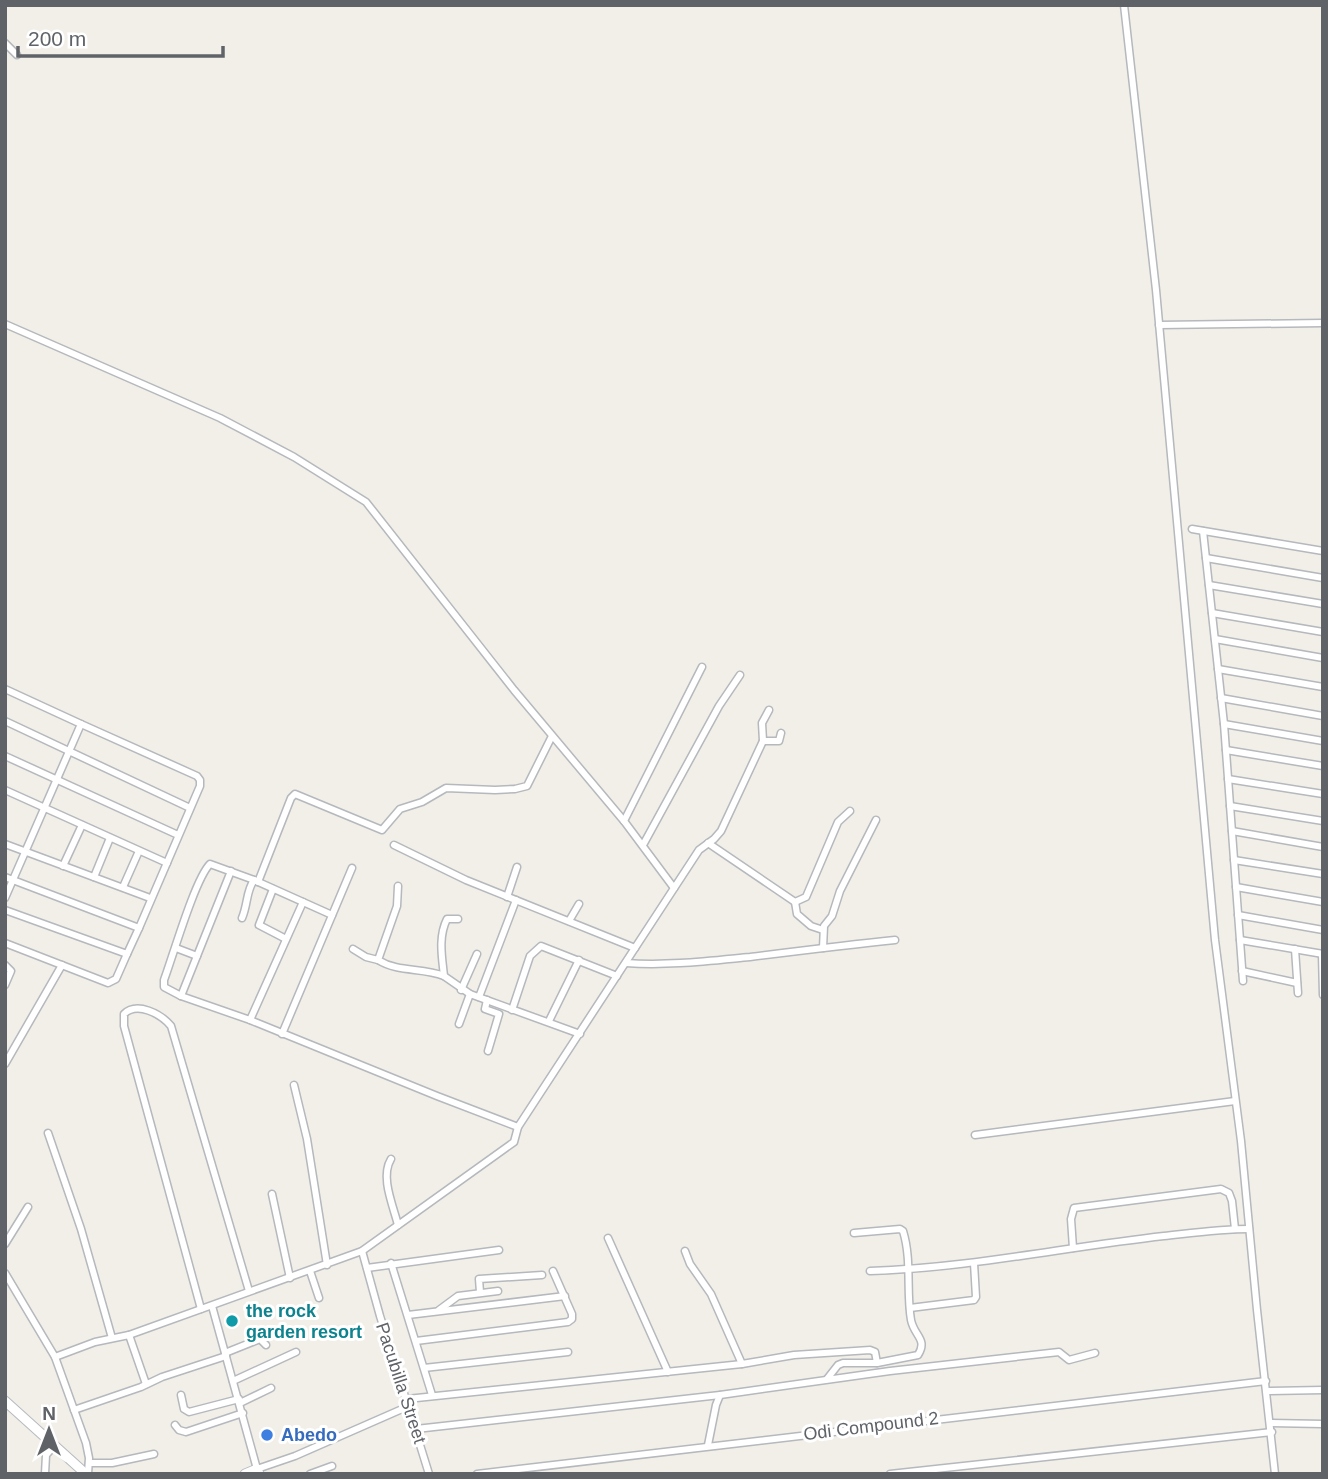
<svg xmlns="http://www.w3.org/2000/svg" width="1328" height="1479" font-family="Arial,sans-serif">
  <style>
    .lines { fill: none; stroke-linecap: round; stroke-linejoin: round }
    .street-casing { stroke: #b5b8bc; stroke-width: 9 }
    .secondary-casing { stroke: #b6babf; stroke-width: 11 }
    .street { stroke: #fff; stroke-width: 6 }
    .secondary { stroke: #fff; stroke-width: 9 }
    .culture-dot { fill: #0f9aa8; stroke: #fff; stroke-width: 2.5 }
    .shop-dot { fill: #3f7fe0; stroke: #fff; stroke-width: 2.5 }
    .labels { text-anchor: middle; stroke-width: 6; stroke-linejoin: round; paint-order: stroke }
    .culture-label { font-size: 18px; font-weight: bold; fill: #0d838f; stroke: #fff; text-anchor: start }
    .street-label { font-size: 18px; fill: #5f6368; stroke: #fff }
    .shop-label { font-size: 18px; font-weight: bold; fill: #366cbe; stroke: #fff; text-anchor: start }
  </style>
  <rect width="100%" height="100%" fill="#f1efe8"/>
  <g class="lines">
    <defs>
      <g id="street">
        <polyline points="1124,5 1156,290 1215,940 1241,1141 1257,1310 1275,1474"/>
        <polyline points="5,43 17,55"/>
        <polyline points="5,324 220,418 294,457 366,502 514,690 624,821"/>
        <polyline points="1159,325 1323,323"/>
        <polyline points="1192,529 1323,551"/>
        <polyline points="1203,531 1224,724 1243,981"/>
        <polyline points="1206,558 1323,578"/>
        <polyline points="1209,585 1323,604"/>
        <polyline points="1212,613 1323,632"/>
        <polyline points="1215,639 1323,658"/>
        <polyline points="1218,669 1323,687"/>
        <polyline points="5,689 81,724 5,898"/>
        <polyline points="1221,698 1323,716"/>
        <polyline points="5,721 190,808"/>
        <polyline points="81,724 197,776 200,780 200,786 139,928"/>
        <polyline points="1224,724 1323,741"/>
        <polyline points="763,741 779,741 781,733"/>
        <polyline points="1226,750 1323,766"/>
        <polyline points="5,756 178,835"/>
        <polyline points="1228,779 1323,794"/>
        <polyline points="5,790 167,863"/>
        <polyline points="1230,806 1323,821"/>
        <polyline points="1232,831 1323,847"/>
        <polyline points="708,843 795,902 806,897 838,822 850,811"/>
        <polyline points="5,844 150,898"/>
        <polyline points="394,845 466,880 635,948"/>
        <polyline points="643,845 719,706 740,675"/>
        <polyline points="1234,860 1323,874"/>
        <polyline points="63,866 82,825"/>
        <polyline points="5,877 139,928 127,954 5,910"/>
        <polyline points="94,877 110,838"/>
        <polyline points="258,882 291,798 295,794 382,830 400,809 422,802 446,788 495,790 515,789 527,786 552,736"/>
        <path d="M398 886 397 906 378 960C399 973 422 967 444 976"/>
        <polyline points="123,887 139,851"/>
        <polyline points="1236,887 1323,902"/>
        <polyline points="674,888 624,821 702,667"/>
        <polyline points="273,889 259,925 286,939"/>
        <polyline points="507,897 517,867"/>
        <polyline points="795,902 797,914 811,926 823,930"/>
        <path d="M332 915 254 880 210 864C195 879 173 956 164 980V987L181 996 250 1020 437 1096 518 1127"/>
        <polyline points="1238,915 1323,930"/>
        <path d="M242 918C248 904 246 891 254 880"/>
        <path d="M458 919H447C438 937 442 957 444 976L470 994 580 1034"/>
        <polyline points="569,921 579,904"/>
        <polyline points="1240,940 1323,954"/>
        <polyline points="5,943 108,983 116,979 127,954"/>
        <polyline points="176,948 197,956"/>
        <polyline points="823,948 824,926 832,916 840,891 876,820"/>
        <polyline points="353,949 366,957 378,960"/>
        <polyline points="1295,949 1298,993"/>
        <polyline points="1322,954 1323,995"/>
        <path d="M626 963C667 966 708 961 750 957 798 951 846 945 895 940"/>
        <polyline points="5,965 11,971 5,985"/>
        <polyline points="1242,971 1297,983"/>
        <polyline points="461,990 477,954"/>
        <polyline points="181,996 231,871"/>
        <polyline points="479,997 516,900"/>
        <polyline points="487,1000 485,1009 499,1014 488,1051"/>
        <polyline points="512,1010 530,956 541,946 617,976"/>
        <polyline points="250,1020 303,902"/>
        <polyline points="549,1021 579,960"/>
        <polyline points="459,1024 470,994"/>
        <polyline points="282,1034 352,868"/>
        <polyline points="5,1064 62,965"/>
        <polyline points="294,1085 307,1139 327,1265"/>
        <polyline points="48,1133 81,1229 112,1338"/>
        <polyline points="975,1135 1235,1101"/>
        <path d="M391 1159C380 1177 393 1205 398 1225"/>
        <polyline points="272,1194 290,1278"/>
        <polyline points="608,1238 668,1372"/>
        <polyline points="5,1244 28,1207"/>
        <polyline points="1073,1248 1071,1219 1074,1208 1221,1189 1229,1193 1232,1201 1235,1229"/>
        <polyline points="362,1251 380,1316 429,1474"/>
        <polyline points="685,1251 690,1264 711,1294 742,1364"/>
        <polyline points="391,1263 432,1395"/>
        <polyline points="367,1268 499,1250"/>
        <polyline points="310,1271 319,1298"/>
        <path d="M870 1271C969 1268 1065 1247 1164 1236 1192 1233 1221 1229 1249 1229"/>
        <polyline points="5,1273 55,1357 86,1443 89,1458 88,1474"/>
        <polyline points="480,1292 479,1279 542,1275"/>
        <polyline points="212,1306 257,1469 295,1456 409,1406"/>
        <polyline points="910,1308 974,1300 976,1297 974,1263"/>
        <path d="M201 1309 124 1026V1014C137 1001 161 1014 171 1026L249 1291"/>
        <polyline points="439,1310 458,1296 498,1291"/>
        <polyline points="408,1315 565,1296"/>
        <polyline points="129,1335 146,1384"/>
        <polyline points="416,1341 568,1322 572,1319 572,1314 553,1271"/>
        <polyline points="225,1353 260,1339 266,1345"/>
        <polyline points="55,1357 95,1342 129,1335 362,1251 514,1142 518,1127 699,850 714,839 721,831 763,741 762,723 769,710"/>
        <polyline points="424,1368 568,1352"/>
        <path d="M827 1379 838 1365 843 1363H877L918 1355C928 1339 914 1336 911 1320 906 1291 912 1260 903 1231L900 1229 854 1233"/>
        <polyline points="233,1381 296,1352"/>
        <polyline points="1267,1391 1323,1390"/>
        <polyline points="181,1395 184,1409 189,1412 239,1399"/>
        <polyline points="407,1399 742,1364 794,1355 870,1350 875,1352 877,1363"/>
        <polyline points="240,1403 271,1388"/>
        <polyline points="74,1410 141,1387 162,1377 226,1356"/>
        <polyline points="1271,1423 1323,1424"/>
        <polyline points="175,1425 179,1430 186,1432 243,1413"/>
        <polyline points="416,1429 720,1395 890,1371 1059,1352 1069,1360 1095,1353"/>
        <polyline points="708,1445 716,1405 720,1395"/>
        <polyline points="89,1463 112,1463 154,1454"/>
        <polyline points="45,1474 46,1455 55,1445"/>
        <polyline points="310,1474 332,1466"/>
        <polyline points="477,1474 1266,1381"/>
        <polyline points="890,1474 1272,1432"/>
      </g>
      <g id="secondary">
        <polyline points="5,1401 86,1474"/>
        <polyline points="245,1474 257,1469 259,1474"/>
      </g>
    </defs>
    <use href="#street" class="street-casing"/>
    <use href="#secondary" class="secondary-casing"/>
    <use href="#street" class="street"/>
    <use href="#secondary" class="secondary"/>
  </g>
  <circle class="culture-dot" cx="232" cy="1321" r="7"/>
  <circle class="shop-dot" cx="267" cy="1435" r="7"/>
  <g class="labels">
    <g class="culture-label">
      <text x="246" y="1317">the rock<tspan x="246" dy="21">garden resort</tspan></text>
    </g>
    <g class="street-label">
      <text transform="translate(401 1383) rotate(72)" y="6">Pacubilla Street</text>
      <text transform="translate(871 1426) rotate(-7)" y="6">Odi Compound 2</text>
    </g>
    <g class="shop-label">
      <text x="281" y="1441">Abedo</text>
    </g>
  </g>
  <rect width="1328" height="1479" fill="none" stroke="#5f6368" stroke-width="14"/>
  <g transform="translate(49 1430)" stroke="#ffffff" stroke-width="5" paint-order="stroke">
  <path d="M0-5L12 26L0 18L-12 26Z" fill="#5f6368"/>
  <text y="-10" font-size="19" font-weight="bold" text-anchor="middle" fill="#5f6368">N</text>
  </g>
  <path d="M18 46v10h205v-10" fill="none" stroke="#5f6368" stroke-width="3.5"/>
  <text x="28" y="46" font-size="21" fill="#5f6368" stroke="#ffffff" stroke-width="5" paint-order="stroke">200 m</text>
</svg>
